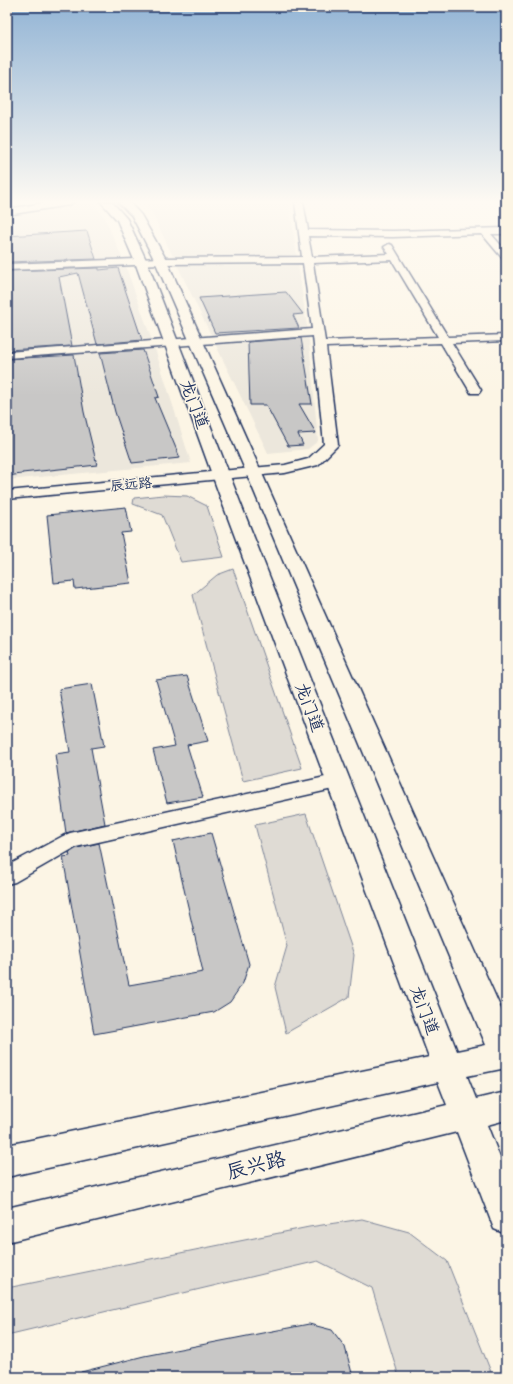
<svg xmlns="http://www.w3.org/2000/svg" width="513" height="1384" font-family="Itim,'LXGW WenKai TC',sans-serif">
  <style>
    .built { fill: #ece7dc }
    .green { fill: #dfdbd4; stroke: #7d8599 }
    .building { fill: #c8c7c6; stroke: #1b2f5e }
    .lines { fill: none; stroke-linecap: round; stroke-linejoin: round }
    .minor-casing { stroke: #1b2f5e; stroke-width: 3 }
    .major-casing { stroke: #1b2f5e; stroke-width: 3 }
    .minor { fill: #fcf5e5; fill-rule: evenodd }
    .major { fill: #fcf5e5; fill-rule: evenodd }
    .labels { text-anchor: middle; stroke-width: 3.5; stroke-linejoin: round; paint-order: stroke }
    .far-street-label { font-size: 14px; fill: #1b2f5e; stroke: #fcf5e5 }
    .street-label { font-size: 17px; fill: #1b2f5e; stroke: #fcf5e5 }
    .near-street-label { font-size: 20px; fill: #1b2f5e; stroke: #fcf5e5 }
  </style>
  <rect width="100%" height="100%" fill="#fcf5e5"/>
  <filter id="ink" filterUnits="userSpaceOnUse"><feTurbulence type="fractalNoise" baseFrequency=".025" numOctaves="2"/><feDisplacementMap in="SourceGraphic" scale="8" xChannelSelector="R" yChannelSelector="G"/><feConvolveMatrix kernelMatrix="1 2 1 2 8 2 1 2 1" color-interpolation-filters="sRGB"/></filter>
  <g filter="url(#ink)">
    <g class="built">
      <polygon points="84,202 90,202 94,205 105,218 126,267 156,352 191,463 7,480 7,214"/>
      <polygon points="143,202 289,202 309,341 318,441 308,449 268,453 152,213"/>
    </g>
    <g class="green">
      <polygon points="163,495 187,496 207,506 224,557 181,562 162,515 133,504 134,498"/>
      <polygon points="233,569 302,768 243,781 193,595 217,575"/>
      <polygon points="306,814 354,955 349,997 286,1033 275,987 287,946 255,825"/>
      <polygon points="362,1219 409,1232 447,1261 493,1377 399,1377 372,1288 318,1261 7,1335 7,1288 309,1227"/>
    </g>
    <g class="building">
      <polygon points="87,231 96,259 7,262 7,236"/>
      <polygon points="99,268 99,270 118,268 142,340 97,344 78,273 59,277 72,346 7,350 7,271"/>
      <polygon points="286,292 303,314 293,315 299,328 215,333 199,298"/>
      <polygon points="301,338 312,404 299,404 316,433 298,434 303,445 288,446 266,405 250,405 248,342"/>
      <polygon points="143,350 159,397 155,398 180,458 132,463 115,412 100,353"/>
      <polygon points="74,355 84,412 97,465 22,473 22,474 7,476 7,359"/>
      <polygon points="126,507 131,532 121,533 131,583 75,589 74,581 54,583 47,515"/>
      <polygon points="187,676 208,741 187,745 203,797 167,803 153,750 175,746 156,680"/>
      <polygon points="92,684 104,746 91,748 105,824 66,833 55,754 70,752 59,689"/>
      <polygon points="211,833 249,964 243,983 230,1002 214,1012 94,1034 63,857 70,856 69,853 77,848 99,843 129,985 203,972 173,841"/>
      <polygon points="309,1324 332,1330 345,1347 353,1377 81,1377 81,1372 144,1356"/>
    </g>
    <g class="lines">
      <defs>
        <g id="minor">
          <path d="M295 202H303L308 230 393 231 506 228V234H491L506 251V260L503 259 482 234 393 237 308 236 312 257 389 254 384 247 389 244 392 245 448 337 506 335V341L452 343 481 390 479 393H471L441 343 326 347 338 445 318 465 285 473 7 499V491L285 465 308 459 324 444 313 336 7 358V352L312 329 303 263 161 264 7 270V264L161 258 302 257ZM392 260 438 337 325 341 313 263Z"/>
          <polygon points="339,774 346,776 349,781 346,786 76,847 15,882 7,884 7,866 63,836 70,833"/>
        </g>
        <g id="major">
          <polygon points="50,202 74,202 69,205 7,215 7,209"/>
          <polygon points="101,202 112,202 127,219 147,262 240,502 457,1051 486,1045 246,472 155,261 132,216 118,202 129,202 141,215 167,261 506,1020 506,1068 467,1076 476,1099 506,1092 506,1120 487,1125 506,1173 506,1234 494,1229 457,1132 7,1242 7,1208 447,1105 438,1082 7,1177 7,1145 429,1057 222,502 135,262 117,220"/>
        </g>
      </defs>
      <use href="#minor" class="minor-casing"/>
      <use href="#major" class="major-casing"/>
      <use href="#minor" class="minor"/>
      <use href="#major" class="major"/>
    </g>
  </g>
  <linearGradient id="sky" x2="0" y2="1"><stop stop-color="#92b4d5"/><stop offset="0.51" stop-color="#fefaf3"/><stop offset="1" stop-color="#fefaf3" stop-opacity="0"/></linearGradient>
  <rect width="513" height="396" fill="url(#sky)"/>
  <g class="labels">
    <g class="far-street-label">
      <text transform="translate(131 484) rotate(-5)" y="5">辰远路</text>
    </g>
    <g class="street-label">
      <text transform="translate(195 404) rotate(69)" y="6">龙门道</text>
      <text transform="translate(310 707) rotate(69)" y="6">龙门道</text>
      <text transform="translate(425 1010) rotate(69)" y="6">龙门道</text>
    </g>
    <g class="near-street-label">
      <text transform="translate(256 1165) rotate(-14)" y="7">辰兴路</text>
    </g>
  </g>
  <rect width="513" height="1384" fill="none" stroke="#fcf5e5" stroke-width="24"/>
  <rect x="12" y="12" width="489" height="1360" fill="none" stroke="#1b2f5e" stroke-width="1.5" filter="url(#ink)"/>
</svg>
